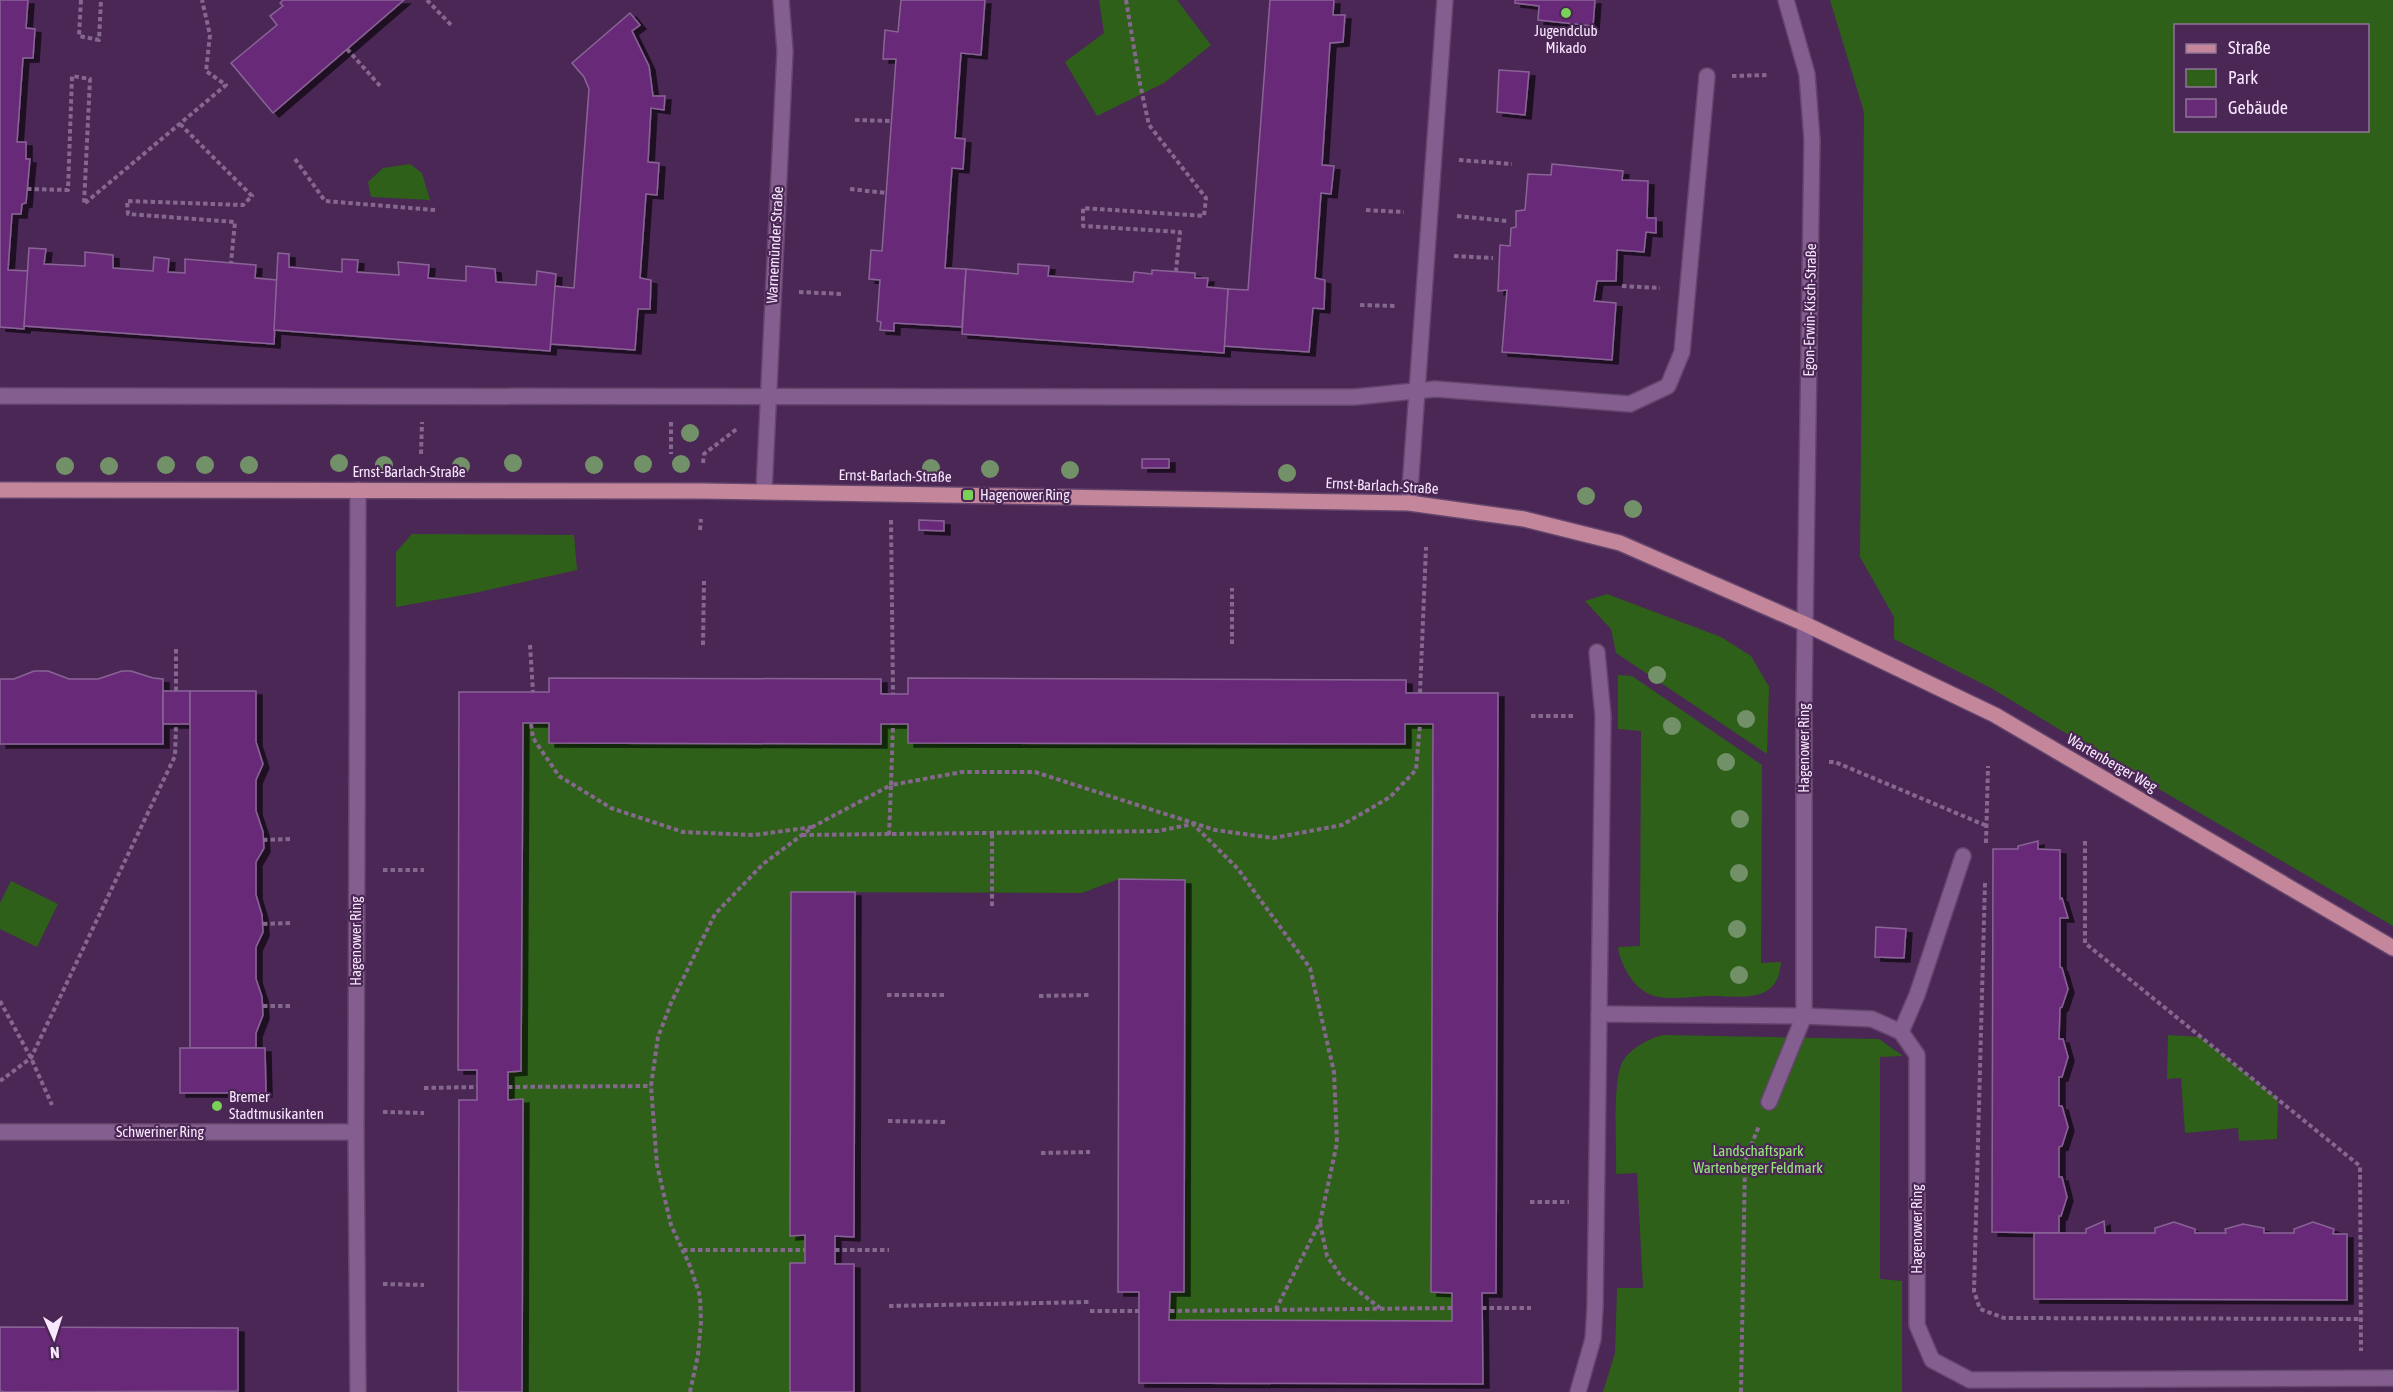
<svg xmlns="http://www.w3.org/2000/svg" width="2393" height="1392" font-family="'Asap Condensed',sans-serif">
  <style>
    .green { fill: #2e6019; fill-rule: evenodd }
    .building { fill: #672b78; stroke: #8a6496; stroke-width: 1.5; filter: url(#shadow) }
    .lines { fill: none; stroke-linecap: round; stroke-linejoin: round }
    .minor-casing { stroke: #64456c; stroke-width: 18 }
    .major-casing { stroke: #64456c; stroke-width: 18 }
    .path { stroke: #85688e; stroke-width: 4; stroke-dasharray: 4.5 3; stroke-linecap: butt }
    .minor { stroke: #855e90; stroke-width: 15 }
    .major { stroke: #c3869b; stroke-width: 15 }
    .tree { fill: #739168 }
    .poi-dot { fill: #79d158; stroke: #4a2755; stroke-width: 2 }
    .labels { text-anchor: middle; stroke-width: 4.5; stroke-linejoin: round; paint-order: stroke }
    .poi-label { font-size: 15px; fill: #f8e7fd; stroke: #4a2755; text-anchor: start }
    .street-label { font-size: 15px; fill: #f8e7fd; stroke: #4a2755 }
    .park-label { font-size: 15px; fill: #95e778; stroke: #4a2755 }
  </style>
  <defs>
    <filter id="shadow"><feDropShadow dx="6" dy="4" stdDeviation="0" flood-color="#0009"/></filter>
  </defs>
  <rect width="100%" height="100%" fill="#4a2755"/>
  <g class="green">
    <polygon points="1099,0 1177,0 1211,45 1164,83 1097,116 1065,62 1104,33"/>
    <path d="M1830 0H2393V926L2123 768 1991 688 1894 639V617L1860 557 1864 112ZM2176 26H2368V130H2176Z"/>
    <polygon points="410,164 422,173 430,200 371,197 368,182 383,168"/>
    <polygon points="412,534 574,535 577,570 475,593 396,607 396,552"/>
    <polygon points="1607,594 1721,637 1751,656 1769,687 1767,754 1616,653 1611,629 1585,601"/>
    <path d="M1618 675 1632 676 1762 765 1761 963 1781 962C1780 973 1778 983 1768 990 1754 1000 1730 996 1714 996 1696 996 1676 1000 1659 997 1636 994 1621 967 1618 947L1640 946 1641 731 1618 729Z"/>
    <polygon points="523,723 549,723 550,743 881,744 881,724 1433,724 1431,1292 1452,1293 1452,1321 1169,1320 1170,1292 1184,1292 1185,880 1119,879 1082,893 791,892 790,1235 805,1235 805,1263 790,1263 790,1392 522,1392 522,1099 508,1100 508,1072 521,1071"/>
    <polygon points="11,881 58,904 37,947 0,929 0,903"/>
    <path d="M1663 1035 1879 1039 1903 1056 1880 1057V1279L1902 1281V1392H1603L1615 1353 1617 1288H1643L1637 1173 1616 1174C1617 1149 1612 1084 1622 1063 1629 1049 1648 1039 1663 1035Z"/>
    <polygon points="2168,1035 2200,1037 2278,1099 2277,1139 2239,1141 2238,1128 2185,1133 2181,1078 2167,1079"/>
  </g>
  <g class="building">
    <polygon points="0,0 28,0 26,28 35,29 33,58 23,58 17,142 26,142 26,159 30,159 26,203 22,204 21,214 12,214 8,270 29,271 24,329 0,327"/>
    <polygon points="283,0 404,0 273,113 231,63 277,25 270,16 283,6 280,3"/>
    <polygon points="901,0 985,0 981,55 961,53 955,138 965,139 963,169 952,168 945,268 966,269 962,327 894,323 894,331 880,330 881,322 877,321 880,280 869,279 871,250 882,251 896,59 883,59 885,30 898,32"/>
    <polygon points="1270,0 1334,0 1333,15 1345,15 1343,42 1330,43 1322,165 1334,166 1331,194 1321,193 1315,278 1325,280 1324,309 1313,308 1309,352 1224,346 1228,289 1248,290"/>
    <polygon points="1515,0 1595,0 1593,26 1538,20 1539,6 1515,3"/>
    <polygon points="630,13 640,25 632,31 649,66 653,96 665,96 664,110 651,108 648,162 659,163 657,195 646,194 640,278 651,280 650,309 638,309 635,350 550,344 554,286 574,288 589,89 584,77 572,63"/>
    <polygon points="1499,70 1529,72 1525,115 1497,112"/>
    <polygon points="1552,164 1623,171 1622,180 1648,181 1647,218 1656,218 1656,233 1646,232 1644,252 1617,250 1616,281 1597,281 1594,301 1616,303 1612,360 1502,352 1507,290 1498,291 1500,245 1510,246 1511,228 1516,227 1516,211 1525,210 1528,174 1551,175"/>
    <polygon points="29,248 46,249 44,264 85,266 85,252 113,255 113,268 153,271 154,257 169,259 168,272 185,273 185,259 256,265 255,278 277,280 274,344 24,326"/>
    <polygon points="278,253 289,254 289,267 342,272 342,259 358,260 357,272 399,275 398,262 429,265 428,278 466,281 466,266 495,269 496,282 536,285 537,271 556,274 550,351 274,330"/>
    <polygon points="1018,264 1049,266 1048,276 1133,282 1134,272 1152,274 1152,270 1195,273 1195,278 1208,278 1207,287 1228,289 1224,353 962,334 966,269 1018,274"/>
    <rect x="1142" y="459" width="27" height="9"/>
    <polygon points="919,520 944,521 944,531 919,530"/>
    <polygon points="34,671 48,671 69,679 98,679 122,671 131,671 153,678 163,679 163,744 0,744 0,679 14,679"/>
    <polygon points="549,678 881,679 881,694 908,694 908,678 1406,680 1406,693 1498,693 1496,1293 1482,1293 1483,1384 1139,1383 1139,1292 1118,1292 1119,879 1185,880 1184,1292 1170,1292 1169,1320 1452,1321 1452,1293 1431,1292 1433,724 1405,724 1405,744 908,743 908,724 881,724 881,744 549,743 549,723 523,723 521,1071 508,1072 508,1100 523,1099 522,1392 458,1392 459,1100 477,1100 477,1070 458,1070 459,692 549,692"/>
    <rect x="163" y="691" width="27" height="33"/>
    <polygon points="190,691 256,691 256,742 263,764 256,780 256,811 263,832 264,848 256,862 256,895 262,915 263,932 256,947 256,979 262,997 263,1015 256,1033 256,1048 190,1048"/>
    <polygon points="2038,841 2038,849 2060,850 2060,899 2062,898 2068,918 2060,918 2060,967 2062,968 2068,989 2062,1007 2060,1008 2059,1039 2063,1039 2068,1057 2062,1077 2059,1077 2059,1106 2062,1106 2068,1127 2062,1146 2059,1147 2059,1177 2062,1177 2067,1197 2061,1216 2059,1216 2059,1233 1992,1232 1993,849 2018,849 2018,846"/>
    <polygon points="791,892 855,892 854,1237 835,1236 835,1264 854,1264 854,1392 790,1392 790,1263 805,1263 805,1235 790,1236"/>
    <polygon points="1876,927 1906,929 1904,958 1875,957"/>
    <polygon points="180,1048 265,1048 266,1093 180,1093"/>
    <polygon points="2104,1221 2105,1233 2155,1233 2155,1228 2174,1222 2195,1229 2195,1233 2226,1233 2225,1229 2243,1224 2264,1228 2264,1233 2294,1233 2294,1229 2313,1222 2334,1229 2333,1234 2347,1234 2347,1300 2034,1299 2034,1233 2086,1233 2086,1229"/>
    <polygon points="0,1327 238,1328 238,1391 5,1392 0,1391"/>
  </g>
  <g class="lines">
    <defs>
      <g id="minor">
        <polyline points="0,396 1355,397 1435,389 1630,404 1668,386 1682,352 1707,76"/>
        <polyline points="358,490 356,1132 358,1392"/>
        <polyline points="764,491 785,51 781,0"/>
        <polyline points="1409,503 1445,0"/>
        <polyline points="1599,1014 1804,1016 1872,1019 1901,1032 1917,1055 1917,1325 1932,1360 1970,1380 2393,1378"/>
        <polyline points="1901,1032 1917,995 1963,856"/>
        <polyline points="1769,1102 1804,1016 1804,699 1812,140 1807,74 1786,0"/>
        <polyline points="0,1132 356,1132"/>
        <polyline points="1578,1392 1593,1339 1595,1308 1603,716 1597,652"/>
      </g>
      <polyline id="major" points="0,490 702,491 1409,503 1524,519 1620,543 1805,624 1995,715 2393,948"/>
    </defs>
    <use href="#minor" class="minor-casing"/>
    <use href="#major" class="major-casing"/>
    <g class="path">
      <polyline points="81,0 79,36 99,40 101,0"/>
      <polyline points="427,0 451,25"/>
      <polyline points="1126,0 1140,84 1149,125 1206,198 1204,216 1083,208 1083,226 1180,232 1176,271"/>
      <polyline points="347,49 381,87"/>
      <polyline points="1732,76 1768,75"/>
      <polyline points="855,120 891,121"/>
      <polyline points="180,124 252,196 243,205 127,201 128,214 235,222 231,263"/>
      <polyline points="295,159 325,201 435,210"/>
      <polyline points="1459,160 1512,164"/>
      <polyline points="27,189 68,190 72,76 90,79 84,204 226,85 206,71 210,35 202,0"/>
      <polyline points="850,189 886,193"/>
      <polyline points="1366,210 1404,212"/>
      <polyline points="1457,216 1507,221"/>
      <polyline points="1454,256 1493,258"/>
      <polyline points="1622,286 1660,288"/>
      <polyline points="799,292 843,294"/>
      <polyline points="1360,305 1396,306"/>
      <polyline points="671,422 671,454"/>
      <polyline points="421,454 422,422"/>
      <polyline points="703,463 704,454 738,428"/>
      <polyline points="891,520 893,694"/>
      <polyline points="700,530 701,519"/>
      <polyline points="1232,644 1232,588"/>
      <polyline points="530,645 533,692"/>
      <polyline points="703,645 704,581"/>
      <polyline points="176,649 176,691"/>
      <polyline points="1420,693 1426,547"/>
      <polyline points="1531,716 1575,716"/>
      <polyline points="531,724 533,738 559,776 611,808 683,832 754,835 813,827"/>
      <polyline points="1829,762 1835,762 1987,826"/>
      <polyline points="992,834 992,907"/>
      <polyline points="802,835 1158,831 1193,824 1238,869 1310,968 1334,1072 1337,1143 1320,1222 1276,1309"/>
      <polyline points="889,835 891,785 962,772 1035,772 1215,830 1273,838 1342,825 1390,797 1416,770 1420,724"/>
      <polyline points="263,840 290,839"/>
      <polyline points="2085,841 2085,943 2360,1166 2361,1351"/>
      <polyline points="1986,843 1988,766"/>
      <polyline points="383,870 424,870"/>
      <polyline points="1985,883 1974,1291 1980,1309 2004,1318 2361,1319"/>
      <polyline points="263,924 290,923"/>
      <polyline points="887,995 944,995"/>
      <polyline points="1039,996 1089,995"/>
      <polyline points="0,1001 31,1058 52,1105"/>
      <polyline points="263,1006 291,1006"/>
      <polyline points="0,1081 31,1058 175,756 176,724"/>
      <polyline points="508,1087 651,1086"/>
      <polyline points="424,1088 477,1087"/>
      <polyline points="383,1112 424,1113"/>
      <polyline points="888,1121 945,1122"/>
      <polyline points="1041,1153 1090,1152"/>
      <polyline points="1530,1202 1569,1202"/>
      <polyline points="1320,1223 1327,1256 1343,1279 1380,1308"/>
      <polyline points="683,1250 805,1250"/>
      <polyline points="835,1250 889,1250"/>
      <polyline points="383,1284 424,1285"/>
      <polyline points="889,1306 1090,1302"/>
      <polyline points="1482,1308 1531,1308"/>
      <polyline points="1090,1311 1139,1311"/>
      <polyline points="1170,1311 1452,1308"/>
      <polyline points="690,1392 698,1355 701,1322 700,1296 690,1266 671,1225 657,1165 651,1086 658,1037 671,1003 715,914 763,864 814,826 891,785 893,724"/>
      <polyline points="1741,1392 1745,1161 1759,1126"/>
    </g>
    <use href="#minor" class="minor"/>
    <use href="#major" class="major"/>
  </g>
  <g class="tree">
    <circle cx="690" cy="433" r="9"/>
    <circle cx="339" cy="463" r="9"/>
    <circle cx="513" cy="463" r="9"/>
    <circle cx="643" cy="464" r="9"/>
    <circle cx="681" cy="464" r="9"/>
    <circle cx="166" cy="465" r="9"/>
    <circle cx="205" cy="465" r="9"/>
    <circle cx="249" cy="465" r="9"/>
    <circle cx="384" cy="465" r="9"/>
    <circle cx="594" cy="465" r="9"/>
    <circle cx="65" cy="466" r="9"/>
    <circle cx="109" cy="466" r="9"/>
    <circle cx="461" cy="466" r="9"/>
    <circle cx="931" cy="468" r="9"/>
    <circle cx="990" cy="469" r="9"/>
    <circle cx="1070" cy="470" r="9"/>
    <circle cx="1287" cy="473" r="9"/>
    <circle cx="1586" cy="496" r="9"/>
    <circle cx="1633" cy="509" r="9"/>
    <circle cx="1657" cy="675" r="9"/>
    <circle cx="1746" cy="719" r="9"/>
    <circle cx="1672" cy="726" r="9"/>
    <circle cx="1726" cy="762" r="9"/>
    <circle cx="1740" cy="819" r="9"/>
    <circle cx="1739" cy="873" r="9"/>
    <circle cx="1737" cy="929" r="9"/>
    <circle cx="1739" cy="975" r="9"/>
  </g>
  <g class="poi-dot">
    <circle cx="1566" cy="13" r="6"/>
    <rect x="962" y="489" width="12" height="12" rx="3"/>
    <circle cx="217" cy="1106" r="6"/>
  </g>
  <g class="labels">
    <g class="poi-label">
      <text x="1566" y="36" text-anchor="middle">Jugendclub<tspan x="1566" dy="17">Mikado</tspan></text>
      <text x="980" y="500">Hagenower Ring</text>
      <text x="229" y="1102">Bremer<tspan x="229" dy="17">Stadtmusikanten</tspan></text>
    </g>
    <g class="street-label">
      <text transform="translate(775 245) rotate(-87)" y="5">Warnemünder Straße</text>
      <text transform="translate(1810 310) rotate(-89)" y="5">Egon-Erwin-Kisch-Straße</text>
      <text x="409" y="477">Ernst-Barlach-Straße</text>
      <text transform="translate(895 476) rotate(1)" y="5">Ernst-Barlach-Straße</text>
      <text transform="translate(1382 486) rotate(3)" y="5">Ernst-Barlach-Straße</text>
      <text transform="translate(1804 748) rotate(-90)" y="5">Hagenower Ring</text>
      <text transform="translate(2112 763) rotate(30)" y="5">Wartenberger Weg</text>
      <text transform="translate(356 941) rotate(-90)" y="5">Hagenower Ring</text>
      <text x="160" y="1137">Schweriner Ring</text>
      <text transform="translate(1917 1229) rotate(-90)" y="5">Hagenower Ring</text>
    </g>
    <g class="park-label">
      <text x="1758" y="1156">Landschaftspark<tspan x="1758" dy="17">Wartenberger Feldmark</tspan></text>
    </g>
  </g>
  <rect x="2174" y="24" width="195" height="108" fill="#4a2755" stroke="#907498" stroke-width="1.5"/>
  <rect x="2186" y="44" width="30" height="9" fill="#c3869b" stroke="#907498" stroke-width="1.5"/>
  <text x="2228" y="54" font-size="18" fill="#f8e7fd">Straße</text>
  <rect x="2186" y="69" width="30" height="18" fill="#2e6019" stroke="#907498" stroke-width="1.5"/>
  <text x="2228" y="84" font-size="18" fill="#f8e7fd">Park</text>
  <rect x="2186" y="99" width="30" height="18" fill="#672b78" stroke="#907498" stroke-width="1.5"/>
  <text x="2228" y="114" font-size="18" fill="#f8e7fd">Gebäude</text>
  <g transform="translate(54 1338) rotate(177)" stroke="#4a2755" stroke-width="4.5" paint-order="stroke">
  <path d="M0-4.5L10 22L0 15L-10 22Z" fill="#f8e7fd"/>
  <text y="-9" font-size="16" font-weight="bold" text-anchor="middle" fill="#f8e7fd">N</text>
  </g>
</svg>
